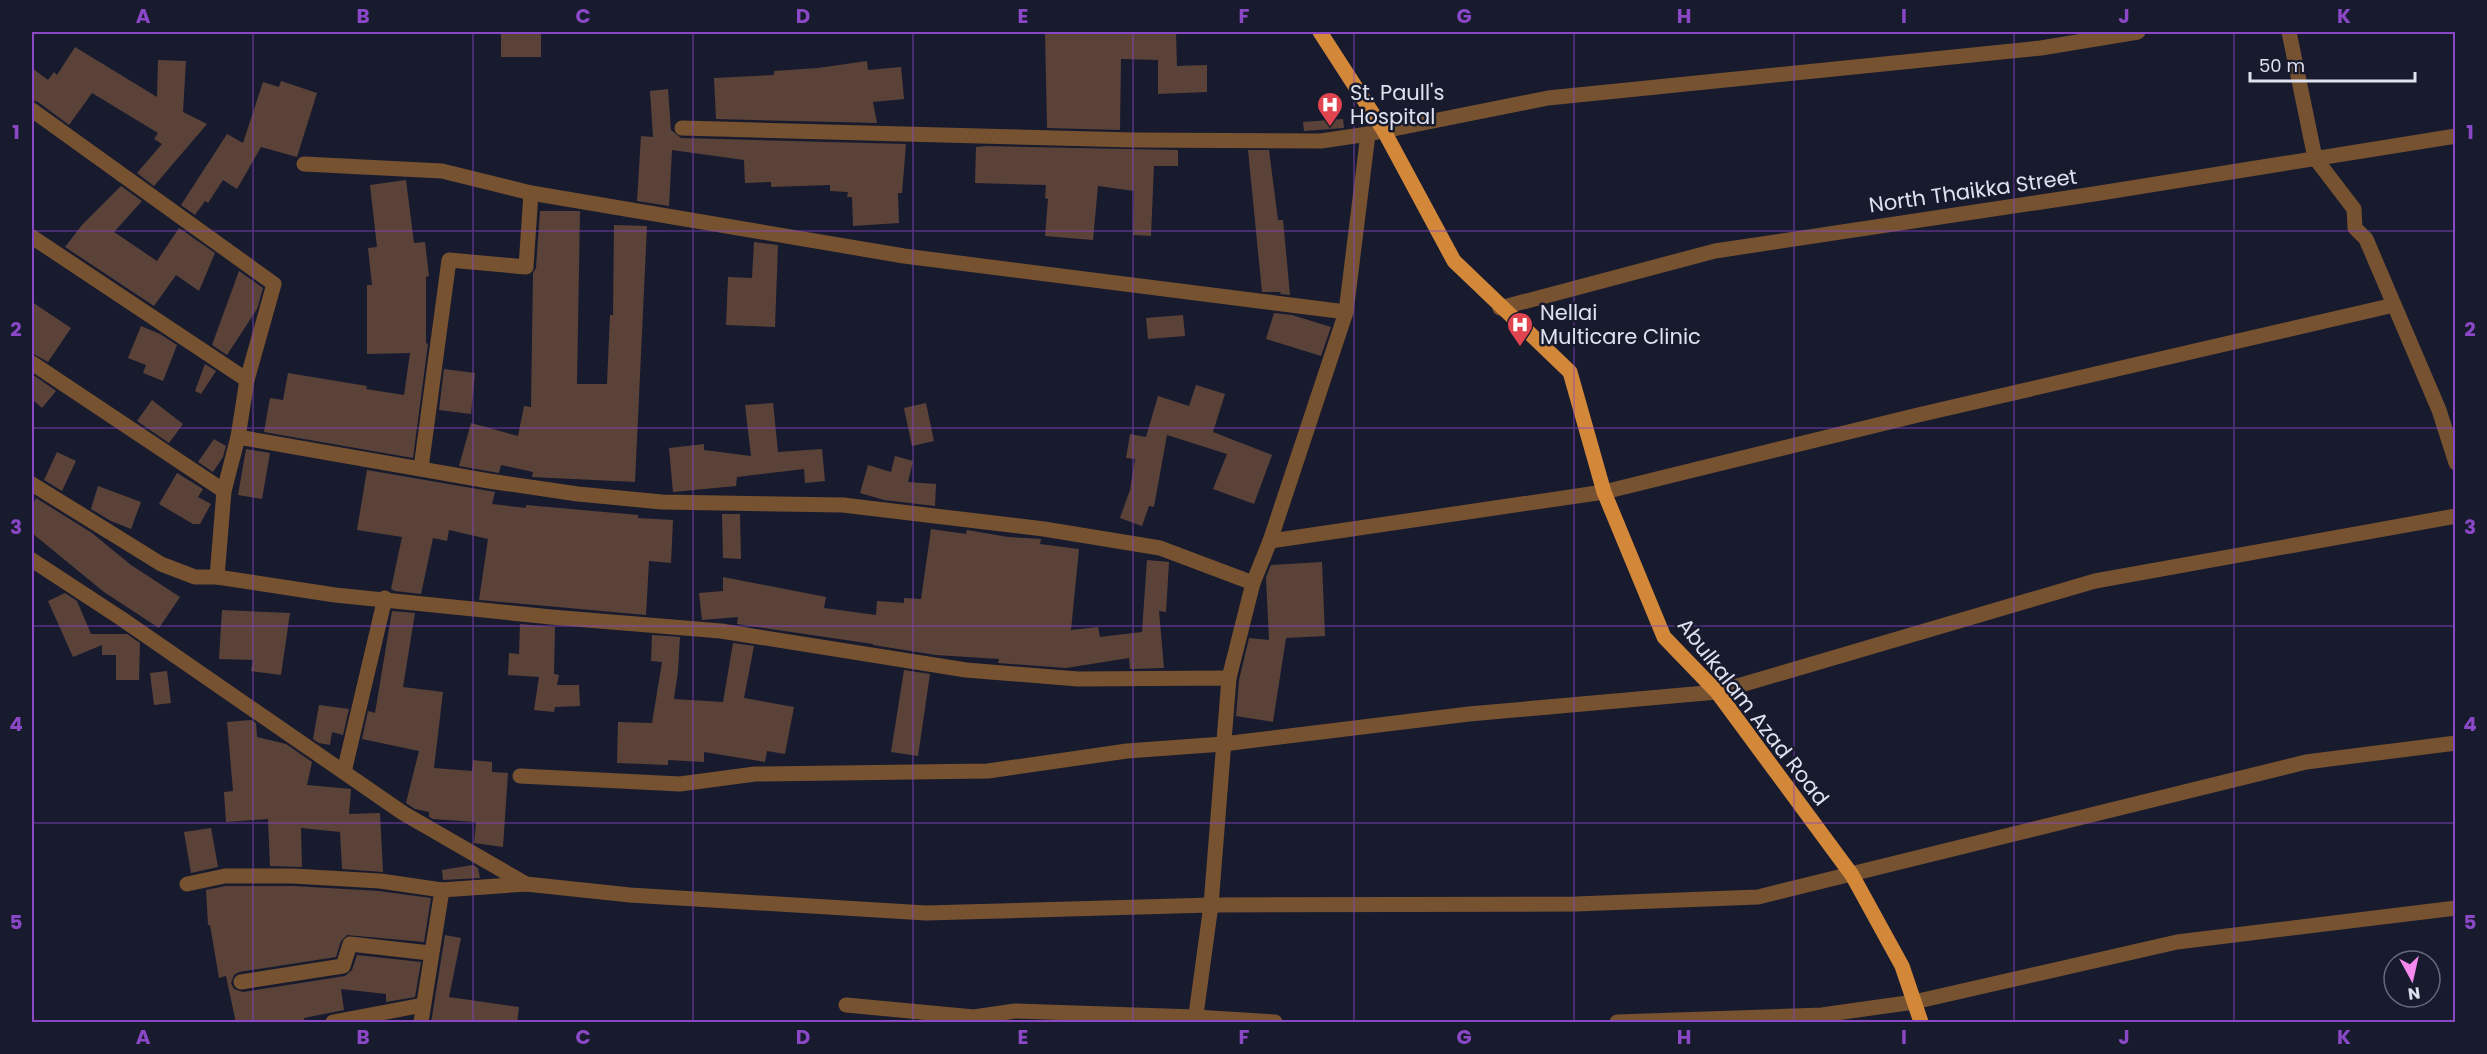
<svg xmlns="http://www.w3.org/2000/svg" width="2487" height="1054" font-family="Poppins,sans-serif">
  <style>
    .building { fill: #5a4239 }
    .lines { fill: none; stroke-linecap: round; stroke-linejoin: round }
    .minor { stroke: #775230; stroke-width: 15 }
    .major { stroke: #d28739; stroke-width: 15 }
    .grid { fill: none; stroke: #8a47c6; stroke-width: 1.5; stroke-opacity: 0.55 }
    .labels { text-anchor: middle; stroke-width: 5; stroke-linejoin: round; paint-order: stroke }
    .poi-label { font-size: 21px; fill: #dfe1ef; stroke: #181b2e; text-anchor: start }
    .street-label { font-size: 21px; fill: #dfe1ef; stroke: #181b2e }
    .neatline { fill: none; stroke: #8a47c6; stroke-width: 2 }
    .grid-label { font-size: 20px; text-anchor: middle; font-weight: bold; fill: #8a47c6 }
  </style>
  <rect width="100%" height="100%" fill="#181b2e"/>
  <g class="building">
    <rect x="501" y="32" width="40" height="25"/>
    <polygon points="1045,32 1176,32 1177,66 1207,65 1207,92 1158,94 1158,60 1121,59 1120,130 1047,128"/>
    <polygon points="75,47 157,97 158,60 186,61 183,112 207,124 154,186 137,173 162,144 154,139 158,133 92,93 69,125 38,102 32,100 32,68 48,80 54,72 57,75"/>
    <polygon points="867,61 868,70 901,67 904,99 873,102 877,123 716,119 714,78 774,75 774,71 818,68"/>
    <polygon points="281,81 317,93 297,157 261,147 237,189 223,180 208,203 205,201 195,215 181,205 227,134 243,143 263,82 279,87"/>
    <polygon points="668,89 671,130 681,138 906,144 902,193 898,193 899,223 853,226 852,197 847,197 848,192 830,191 830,185 771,187 771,182 745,183 744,160 672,150 669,206 637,201 641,136 653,137 650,91"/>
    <polygon points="1343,119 1344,128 1304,131 1303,122"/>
    <polygon points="986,146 1178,150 1178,166 1154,166 1151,236 1133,235 1134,191 1098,186 1093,240 1045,236 1048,199 1045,198 1046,185 975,183 976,147"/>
    <polygon points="1248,150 1269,150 1278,220 1283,220 1290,295 1280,294 1281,292 1262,292"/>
    <polygon points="406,180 414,243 425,242 429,276 426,277 426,343 428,344 413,458 264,432 270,398 283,400 288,373 367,386 366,389 404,395 410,353 367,354 367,285 372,285 368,248 377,247 370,185"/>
    <polygon points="121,186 142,201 114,232 157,261 179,228 215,253 199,291 176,275 154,306 65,247 82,225"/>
    <polygon points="540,211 580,211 577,384 607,384 610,315 613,315 614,225 647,226 635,482 532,477 533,472 501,465 499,473 459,466 471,423 518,436 524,406 531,407 533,273 536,268"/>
    <polygon points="754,242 778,245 775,327 726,325 728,277 752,278"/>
    <polygon points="239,271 263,288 257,309 227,355 212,345"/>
    <polygon points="32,302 71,328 48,362 32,353"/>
    <polygon points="1274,313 1292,315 1331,327 1321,356 1266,339"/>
    <polygon points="1183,315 1185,336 1148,339 1146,318"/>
    <polygon points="141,326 160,334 177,345 163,381 143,373 146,365 128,358"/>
    <polygon points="205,364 216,371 201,394 195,391"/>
    <polygon points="444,369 475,373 471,414 439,410"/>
    <polygon points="32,374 56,391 42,408 32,399"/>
    <polygon points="1196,385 1225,394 1213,432 1272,455 1254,504 1213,489 1227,454 1167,435 1154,507 1149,506 1142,526 1120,518 1130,490 1135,459 1126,458 1130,434 1146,437 1158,396 1189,406"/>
    <polygon points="152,400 183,424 169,443 137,421"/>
    <polygon points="773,403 778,452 822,449 825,481 805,483 804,469 737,477 736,486 673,492 669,448 704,444 704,450 751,456 745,405"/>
    <polygon points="926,403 934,441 912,446 904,408"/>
    <polygon points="214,439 226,446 223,457 213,472 198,462"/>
    <polygon points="246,449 270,453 262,499 238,495"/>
    <polygon points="57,452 76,461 62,491 44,480"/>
    <polygon points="895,456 913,461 908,482 936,484 935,506 884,500 860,493 868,465 891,472"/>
    <polygon points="367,470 495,492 492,504 526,508 526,505 638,515 638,518 673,520 671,563 649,561 646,615 479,600 488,539 449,530 447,541 433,538 421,594 395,591 391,589 402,537 357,530"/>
    <polygon points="177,473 203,489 198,497 211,504 200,524 193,524 159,504"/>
    <polygon points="98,486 141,502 131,529 111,521 91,509"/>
    <polygon points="36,498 92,533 131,565 180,597 159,628 104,592 32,533 32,506"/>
    <polygon points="722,514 740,514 741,559 723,558"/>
    <polygon points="931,529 966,534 967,530 1008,537 1041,539 1040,544 1079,549 1071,630 1098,627 1100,637 1142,632 1147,560 1169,562 1166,612 1159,611 1164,668 1130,669 1129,658 1066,668 998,663 999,659 936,655 873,645 873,644 737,624 738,617 702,620 699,593 723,591 723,577 826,597 824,608 876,615 877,601 904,603 904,598 921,599"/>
    <polygon points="1322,562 1325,636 1286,638 1273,722 1236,716 1239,680 1249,638 1269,640 1266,577 1271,565"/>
    <polygon points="65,593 77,601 91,634 127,634 140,643 139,680 116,680 116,655 102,655 102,645 73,657 48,601"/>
    <polygon points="222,610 290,613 281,675 251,671 253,660 219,659"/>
    <polygon points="392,611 415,613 403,687 443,692 434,768 472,771 473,760 492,762 492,772 508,773 503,847 474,843 476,822 433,819 429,817 429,812 415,809 406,803 419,751 362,739 368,711 375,713"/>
    <polygon points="520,624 555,627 554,674 559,675 557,685 579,685 580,706 555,707 554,712 534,710 539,677 508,675 509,653 519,654"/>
    <polygon points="652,635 680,637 678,671 674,699 723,702 733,643 754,646 744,698 794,707 785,754 767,751 765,762 704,752 704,762 668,760 668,765 617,763 618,722 652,723 662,662 651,661"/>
    <polygon points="904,670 930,674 918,756 891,752"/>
    <polygon points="167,671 171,703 154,705 150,673"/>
    <polygon points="319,705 349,709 343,735 332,732 330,745 319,743 313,739"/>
    <polygon points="251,720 256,723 257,737 286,744 312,762 307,785 351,789 349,814 380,813 383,872 342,869 340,832 301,828 302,867 270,866 268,819 226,822 224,792 233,791 227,722"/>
    <polygon points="211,828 218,867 191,873 184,832"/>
    <polygon points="473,865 478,868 480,878 443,880 442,870"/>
    <polygon points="226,886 293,886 379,891 431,898 424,942 347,935 341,941 336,957 239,972 234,975 231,983 234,989 243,992 345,976 352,970 357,955 421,962 415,997 386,1002 386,994 341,989 344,1010 304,1018 304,1023 236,1023 226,976 219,978 210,925 208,925 206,890"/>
    <polygon points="445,935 461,938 449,997 519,1007 517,1023 431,1023"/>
  </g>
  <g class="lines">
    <g class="minor">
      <polyline points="2289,32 2315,158 2354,209 2355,228 2366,239 2439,410 2456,463"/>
      <polyline points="32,110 274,284 247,380 238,437"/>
      <polyline points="682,128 1133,140 1321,141 1368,134 1548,98 2041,48 2138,32"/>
      <polyline points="304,164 442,171 531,193 904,256 1346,312"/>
      <polyline points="32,237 247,380"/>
      <polyline points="1500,308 1715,251 2094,194 2456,136"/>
      <polyline points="32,363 224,491 238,437 489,481 578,494 662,502 843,505 1044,529 1160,548 1253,583 1229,678"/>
      <polyline points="421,468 449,260 526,267 531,193"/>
      <polyline points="32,484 161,564 195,577 217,577 335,595 551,617 721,631 966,670 1078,679 1229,678 1211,905 1195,1022"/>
      <polyline points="1270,541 1604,492 1918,415 2394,305"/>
      <polyline points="32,560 122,619 403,813 526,884"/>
      <polyline points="217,577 224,491"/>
      <polyline points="1253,583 1270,541 1346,312 1368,134"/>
      <polyline points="344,772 385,598"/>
      <polyline points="520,776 680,784 755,774 988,771 1127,751 1223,744 1469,714 1717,692 2095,581 2456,516"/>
      <polyline points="187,884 225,876 293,876 380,881 442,890 526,884 630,895 926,913 1211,905 1576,904 1758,897 2306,762 2456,743"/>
      <polyline points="241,982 343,966 350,944 430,953"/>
      <polyline points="846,1005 974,1017 1015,1011 1195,1017 1275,1022"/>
      <polyline points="333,1022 423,1005"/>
      <polyline points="421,1022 442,890"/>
      <polyline points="1617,1022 1822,1015 1914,1002 2177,942 2456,908"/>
    </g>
    <polyline class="major" points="1320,32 1384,131 1454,261 1570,372 1604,492 1664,637 1717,692 1852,875 1902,966 1921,1022"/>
  </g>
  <path class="grid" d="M253 32V1022M473 32V1022M693 32V1022M913 32V1022M1133 32V1022M1354 32V1022M1574 32V1022M1794 32V1022M2014 32V1022M2234 32V1022M32 231H2456M32 428H2456M32 626H2456M32 823H2456"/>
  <defs>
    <symbol id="hospital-pin" viewBox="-11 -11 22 30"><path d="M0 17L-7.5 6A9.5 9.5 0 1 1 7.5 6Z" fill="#e0444e" stroke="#181b2e"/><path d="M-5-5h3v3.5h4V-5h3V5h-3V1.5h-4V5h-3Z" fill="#fff"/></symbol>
  </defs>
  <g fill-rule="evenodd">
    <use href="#hospital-pin" x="1315" y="90" width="30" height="40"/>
    <use href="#hospital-pin" x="1505" y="310" width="30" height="40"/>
  </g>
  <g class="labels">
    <g class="poi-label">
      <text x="1350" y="100">St. Paull's<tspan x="1350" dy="24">Hospital</tspan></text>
      <text x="1540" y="320">Nellai<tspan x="1540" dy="24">Multicare Clinic</tspan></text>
    </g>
    <g class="street-label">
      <text transform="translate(1973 191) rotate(-8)" y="7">North Thaikka Street</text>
      <text transform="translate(1753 712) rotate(52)" y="7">Abulkalam Azad Road</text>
    </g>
  </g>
  <rect width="2487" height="1054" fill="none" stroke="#181b2e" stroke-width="66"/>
  <g transform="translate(2412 979) rotate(172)"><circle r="28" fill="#181b2e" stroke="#686a7b" stroke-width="1.5"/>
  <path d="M0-4.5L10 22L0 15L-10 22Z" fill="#f589ee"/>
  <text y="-9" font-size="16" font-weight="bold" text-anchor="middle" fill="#dfe1ef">N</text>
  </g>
  <path d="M2250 72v9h165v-9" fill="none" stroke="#dfe1ef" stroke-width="3"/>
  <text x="2259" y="72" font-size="18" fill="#dfe1ef" stroke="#181b2e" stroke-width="4.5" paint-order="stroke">50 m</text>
  <rect x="33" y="33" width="2421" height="988" class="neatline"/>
  <g class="grid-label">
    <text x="143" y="23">A</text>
    <text x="363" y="23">B</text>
    <text x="583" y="23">C</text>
    <text x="803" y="23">D</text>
    <text x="1023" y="23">E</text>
    <text x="1244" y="23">F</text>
    <text x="1464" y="23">G</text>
    <text x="1684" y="23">H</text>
    <text x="1904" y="23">I</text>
    <text x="2124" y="23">J</text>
    <text x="2344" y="23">K</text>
    <text x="16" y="139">1</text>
    <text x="2470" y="139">1</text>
    <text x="16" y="336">2</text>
    <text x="2470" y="336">2</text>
    <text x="16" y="534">3</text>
    <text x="2470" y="534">3</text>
    <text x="16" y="731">4</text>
    <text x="2470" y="731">4</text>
    <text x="16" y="929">5</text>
    <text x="2470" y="929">5</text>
    <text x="143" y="1044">A</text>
    <text x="363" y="1044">B</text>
    <text x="583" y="1044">C</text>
    <text x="803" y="1044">D</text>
    <text x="1023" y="1044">E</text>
    <text x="1244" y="1044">F</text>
    <text x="1464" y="1044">G</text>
    <text x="1684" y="1044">H</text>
    <text x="1904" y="1044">I</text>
    <text x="2124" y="1044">J</text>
    <text x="2344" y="1044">K</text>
  </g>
</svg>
